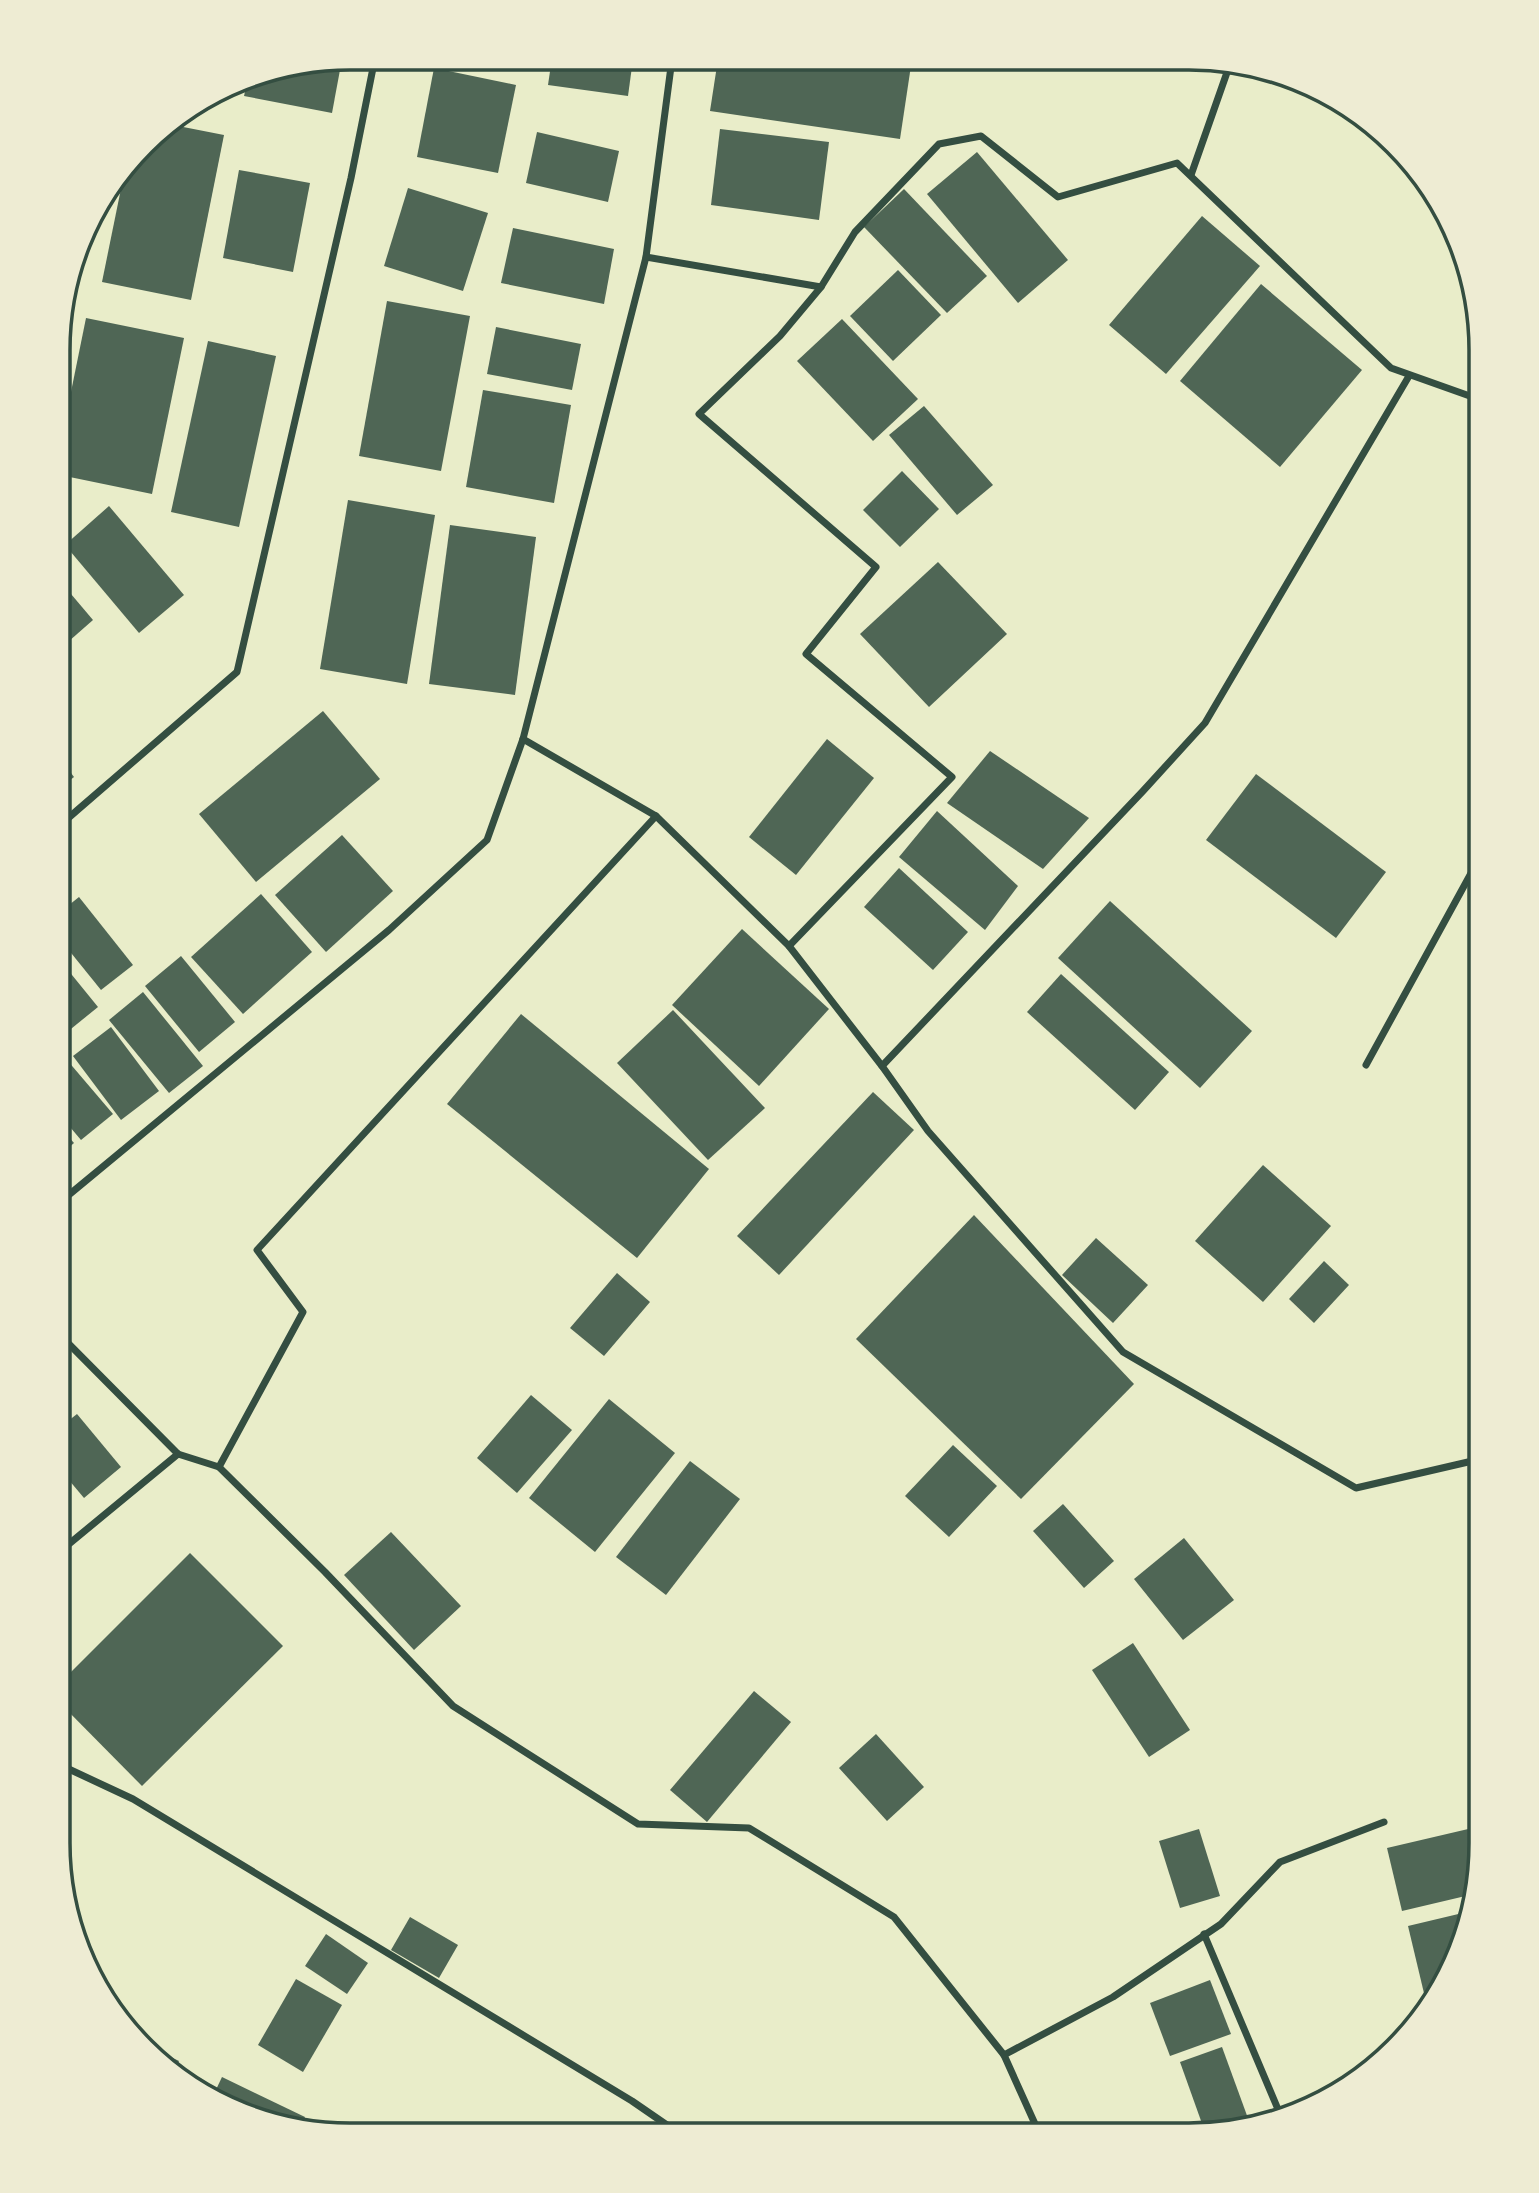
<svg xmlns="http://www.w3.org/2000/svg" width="1539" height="2193" font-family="Manrope,sans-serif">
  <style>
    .building { fill: #4f6655 }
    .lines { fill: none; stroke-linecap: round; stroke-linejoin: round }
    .minor { stroke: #344e41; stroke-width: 7 }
    .rim { fill: none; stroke: #344e41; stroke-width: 3.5 }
  </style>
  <rect width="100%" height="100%" fill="#e9edc9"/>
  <g class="building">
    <polygon points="496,58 529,58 528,66"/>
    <polygon points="552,58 633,59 628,96 548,85"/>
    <polygon points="342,59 332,113 244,96 248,78 256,73"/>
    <polygon points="718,59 912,59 900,139 710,111"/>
    <polygon points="434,68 516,85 498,173 417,157"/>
    <polygon points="168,124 224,135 191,300 102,282 125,169 158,130"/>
    <polygon points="720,129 829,142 819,220 711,205"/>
    <polygon points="537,132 619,151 608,202 526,183"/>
    <polygon points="977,152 1068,260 1018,303 927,194"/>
    <polygon points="239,170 310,183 293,272 223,258"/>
    <polygon points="408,188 488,213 463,291 384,266"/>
    <polygon points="904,189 987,276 947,313 864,227"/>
    <polygon points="1202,216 1260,266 1166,374 1109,325"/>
    <polygon points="513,228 614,249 604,304 501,283"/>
    <polygon points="898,270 941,315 893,361 850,316"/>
    <polygon points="1261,284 1362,370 1280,467 1180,381"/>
    <polygon points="387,301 470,316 441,471 359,456"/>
    <polygon points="86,318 184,338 152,494 60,475 60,446"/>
    <polygon points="842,319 918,399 873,441 797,361"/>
    <polygon points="496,327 581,344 572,390 487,374"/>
    <polygon points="208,341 276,356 239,527 171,512"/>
    <polygon points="483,390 571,405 554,503 466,487"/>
    <polygon points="924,406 993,485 957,515 889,435"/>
    <polygon points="902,471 939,509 900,547 863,510"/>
    <polygon points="348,500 435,515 407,684 320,669"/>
    <polygon points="109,506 184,595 139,633 65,545"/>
    <polygon points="450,525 536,537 515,695 429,684"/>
    <polygon points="938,562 1007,634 929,707 860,634"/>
    <polygon points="60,581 93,620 60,649"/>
    <polygon points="323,711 380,779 256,882 199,814"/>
    <polygon points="827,739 874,778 796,875 749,837"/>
    <polygon points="990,751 1089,818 1043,869 947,803"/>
    <polygon points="60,758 74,777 60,788"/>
    <polygon points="1256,774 1386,872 1336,938 1206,840"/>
    <polygon points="937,811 1018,886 985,930 899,857"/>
    <polygon points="342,835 393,891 326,952 275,895"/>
    <polygon points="899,868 968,932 933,970 864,907"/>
    <polygon points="261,894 312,952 243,1014 191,957"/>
    <polygon points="79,897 133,965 101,990 59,938 59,913"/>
    <polygon points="1110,901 1252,1031 1200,1088 1058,958"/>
    <polygon points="742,929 829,1009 759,1086 672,1005"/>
    <polygon points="181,956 235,1022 199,1052 145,986"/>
    <polygon points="59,959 98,1007 61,1037 59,1035"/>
    <polygon points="1061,974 1169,1072 1135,1110 1027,1012"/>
    <polygon points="143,992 203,1066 169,1093 109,1020"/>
    <polygon points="673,1010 765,1108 708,1160 617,1063"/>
    <polygon points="521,1014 709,1169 637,1258 447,1104"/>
    <polygon points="111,1027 159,1091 121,1120 73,1056"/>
    <polygon points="67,1060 113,1114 81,1140 59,1114 59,1067"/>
    <polygon points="873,1092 914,1130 779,1275 737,1236"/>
    <polygon points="59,1126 74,1143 59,1156"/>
    <polygon points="1263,1165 1331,1226 1263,1302 1195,1241"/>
    <polygon points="974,1215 1134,1384 1021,1499 856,1339"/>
    <polygon points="1096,1238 1148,1285 1113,1323 1062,1275"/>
    <polygon points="1324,1261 1349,1285 1314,1323 1289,1299"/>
    <polygon points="617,1273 650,1302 604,1356 570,1328"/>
    <polygon points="531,1395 572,1430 517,1493 477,1458"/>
    <polygon points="609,1399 675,1453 595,1552 529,1498"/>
    <polygon points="77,1414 121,1467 84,1498 58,1467 58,1429"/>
    <polygon points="953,1445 997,1486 949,1537 905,1496"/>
    <polygon points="690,1461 740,1499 666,1595 616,1557"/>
    <polygon points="1063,1504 1114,1561 1084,1588 1033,1531"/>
    <polygon points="391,1532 461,1606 414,1650 344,1575"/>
    <polygon points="1184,1538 1234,1600 1183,1640 1134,1579"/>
    <polygon points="190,1553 283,1646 142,1786 58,1701 58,1685"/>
    <polygon points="1133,1643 1190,1730 1149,1757 1092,1670"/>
    <polygon points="754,1691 791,1722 707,1822 670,1790"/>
    <polygon points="876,1734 924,1787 887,1821 839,1768"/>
    <polygon points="1481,1826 1481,1863 1474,1894 1402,1911 1387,1848"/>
    <polygon points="1199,1829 1220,1896 1180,1908 1159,1841"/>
    <polygon points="1471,1911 1466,1937 1428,2010 1408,1926"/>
    <polygon points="410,1917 458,1945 439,1978 391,1950"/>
    <polygon points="326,1934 368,1963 347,1994 305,1966"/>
    <polygon points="296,1979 342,2005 303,2072 258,2045"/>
    <polygon points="1210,1980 1231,2034 1170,2056 1150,2003"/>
    <polygon points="138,2041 179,2061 173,2073 137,2042"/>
    <polygon points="1222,2047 1249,2121 1205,2132 1180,2062"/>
    <polygon points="222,2077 305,2117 300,2128 213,2096"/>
    <polygon points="1142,2127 1146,2135 1127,2135"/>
  </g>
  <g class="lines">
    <g class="minor">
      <polyline points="1191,175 1231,61"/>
      <polyline points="646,257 821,287 855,232 939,144 981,136 1058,197 1177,163 1391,368 1481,400"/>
      <polyline points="523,739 656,816 789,946 952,777 806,654 876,567 699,414 780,336 821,287"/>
      <polyline points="59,826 237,672 351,178 375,58"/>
      <polyline points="789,946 882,1066 928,1131 1123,1352 1356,1488 1481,1459"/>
      <polyline points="1366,1065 1481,855"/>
      <polyline points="882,1066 1143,791 1205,723 1409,376"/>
      <polyline points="59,1203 389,930 487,840 523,739 646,257 672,59"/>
      <polyline points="59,1334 178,1454 219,1467 325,1572 453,1706 638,1824 749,1828 894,1917 1004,2055 1040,2135"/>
      <polyline points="219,1467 303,1312 257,1250 656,816"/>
      <polyline points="58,1553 178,1454"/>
      <polyline points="58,1764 133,1799 632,2101 680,2134"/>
      <polyline points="1204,1934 1280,2114"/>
      <polyline points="1004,2055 1113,1997 1221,1924 1280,1862 1384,1822"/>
    </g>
  </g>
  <path d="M0 0H1539V2193H0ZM350 70H1189A280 280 0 0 1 1469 350V1843A280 280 0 0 1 1189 2123H350A280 280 0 0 1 70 1843V350A280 280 0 0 1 350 70Z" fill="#eeecd3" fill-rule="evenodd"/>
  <path class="rim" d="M350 70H1189A280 280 0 0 1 1469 350V1843A280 280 0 0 1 1189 2123H350A280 280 0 0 1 70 1843V350A280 280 0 0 1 350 70Z"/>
</svg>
